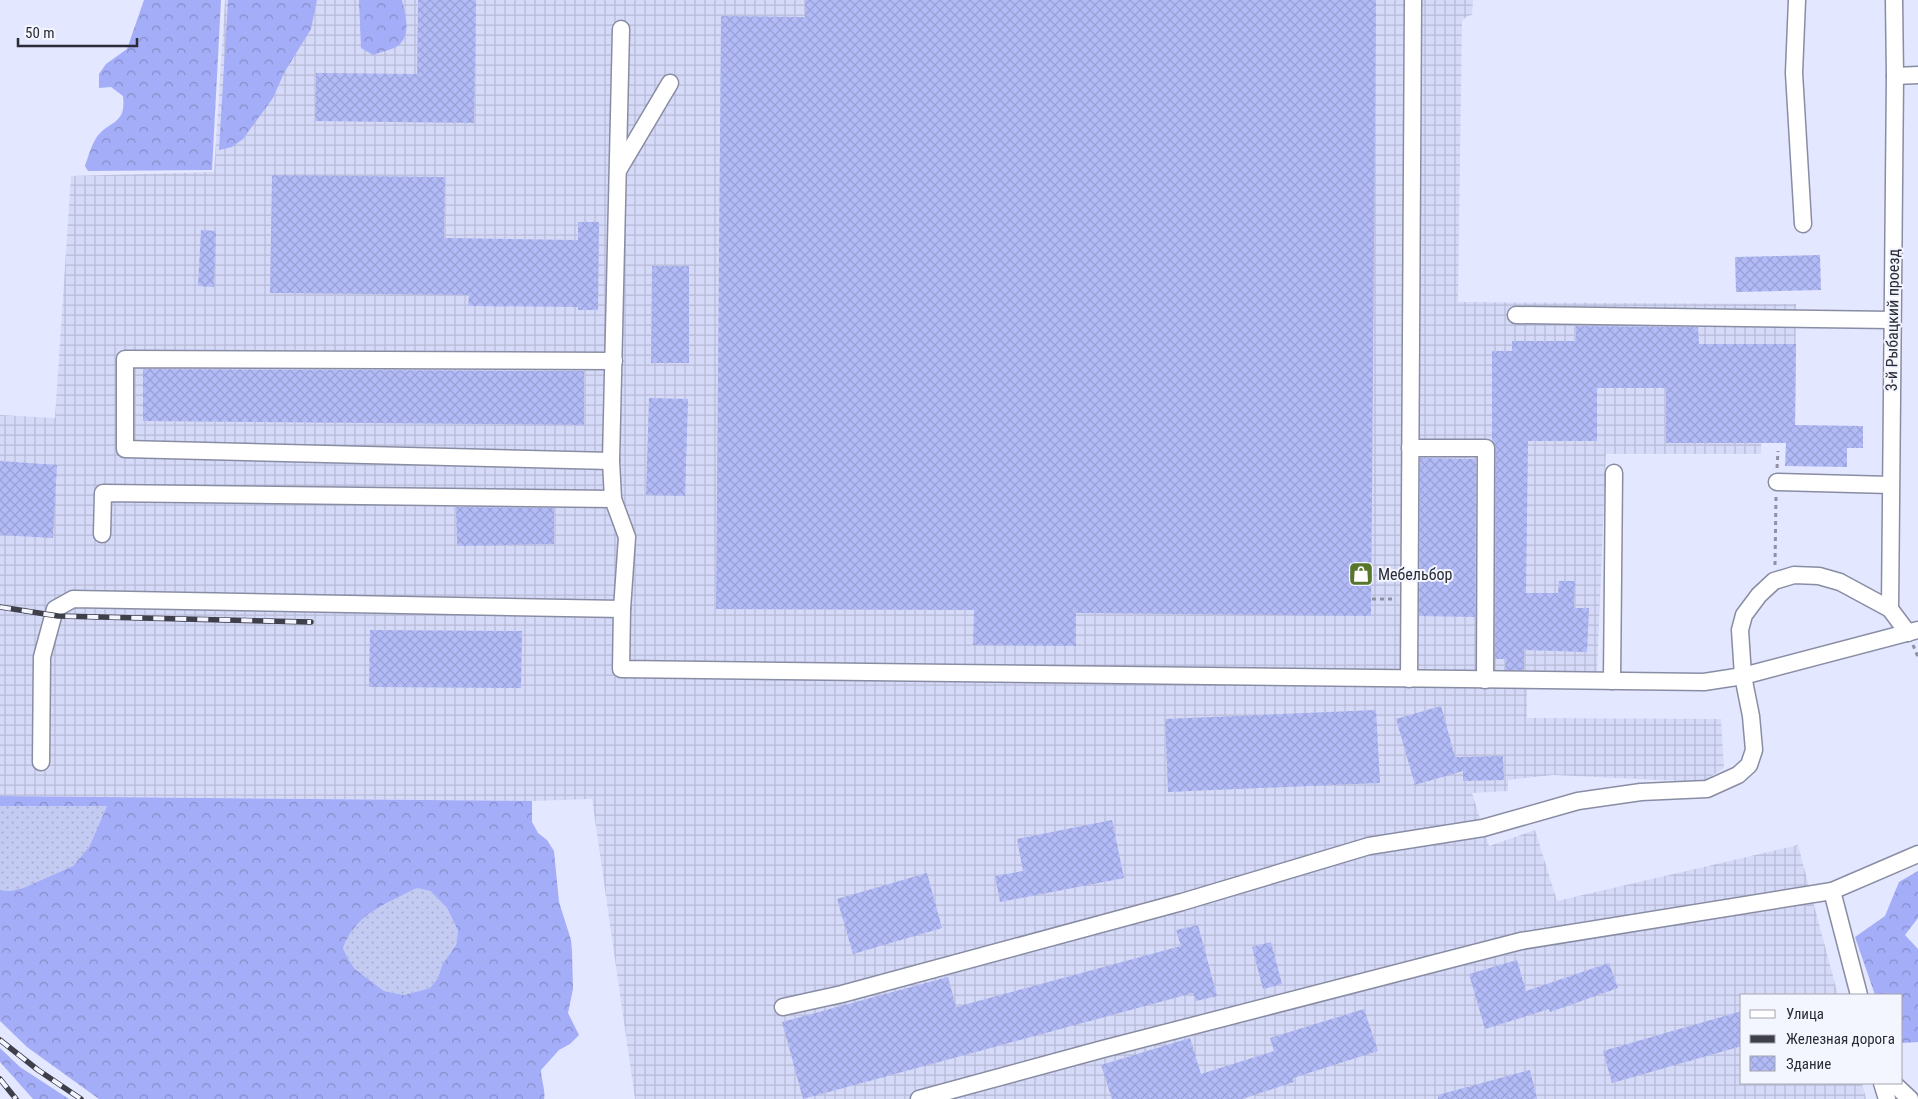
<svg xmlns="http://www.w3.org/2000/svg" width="1918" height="1099" font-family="'Roboto Condensed',sans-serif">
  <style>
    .industrial { fill: url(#industrial-grid) }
    .grass { fill: url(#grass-dots) }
    .forest { fill: url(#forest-crowns); fill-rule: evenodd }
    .building { fill: url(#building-cross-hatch) }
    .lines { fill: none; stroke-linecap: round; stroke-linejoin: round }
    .minor-casing { stroke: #898da3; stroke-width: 19 }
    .path { stroke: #9092a3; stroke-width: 3; stroke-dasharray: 4 4; stroke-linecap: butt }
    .minor { stroke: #fff; stroke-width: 16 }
    .rail-casing { stroke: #3e3f4a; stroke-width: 5.5 }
    .rail { stroke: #f3f5ff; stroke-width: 4; stroke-dasharray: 11; stroke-linecap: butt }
    .labels { text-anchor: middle; stroke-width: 4; stroke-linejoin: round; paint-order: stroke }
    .street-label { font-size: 16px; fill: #2a2b34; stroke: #f3f5ff }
    .poi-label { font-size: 16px; fill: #2a2b34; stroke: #f3f5ff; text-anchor: start }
  </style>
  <defs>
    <pattern id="industrial-grid" width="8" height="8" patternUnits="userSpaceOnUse" patternTransform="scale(1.25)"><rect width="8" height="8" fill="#d6daf9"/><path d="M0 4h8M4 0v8" fill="none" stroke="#b8bbd6"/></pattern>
    <pattern id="grass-dots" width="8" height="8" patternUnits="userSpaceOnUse" patternTransform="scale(1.25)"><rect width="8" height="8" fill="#c4cbf3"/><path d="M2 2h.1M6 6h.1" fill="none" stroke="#a9aed1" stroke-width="1.8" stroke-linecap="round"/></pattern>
    <pattern id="forest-crowns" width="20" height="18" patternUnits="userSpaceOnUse" patternTransform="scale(1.25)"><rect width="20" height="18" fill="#a4adf7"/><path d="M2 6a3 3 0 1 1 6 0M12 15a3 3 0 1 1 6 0" fill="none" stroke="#868dc9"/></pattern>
    <pattern id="building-cross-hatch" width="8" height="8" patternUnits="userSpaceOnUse" patternTransform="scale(1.25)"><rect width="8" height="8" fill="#b2bbf7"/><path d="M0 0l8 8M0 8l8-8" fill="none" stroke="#99a1d4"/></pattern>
  </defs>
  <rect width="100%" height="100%" fill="#e3e7ff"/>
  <polygon class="industrial" points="225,0 1473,0 1472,15 1467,16 1462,21 1458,302 1796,304 1795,443 1761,443 1761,454 1606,454 1597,672 1527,672 1527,718 1721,719 1724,768 1702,782 1553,775 1508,780 1508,791 1472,793 1489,846 1535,830 1557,901 1798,845 1838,995 1742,995 1742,1083 1862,1083 1866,1099 635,1099 592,799 532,801 0,796 0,415 55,418 71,176 214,172"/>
  <g class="grass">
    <polygon points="0,806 107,806 89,847 73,866 23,888 10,891 0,890"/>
    <path d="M417 888 430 891 447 908 458 931 456 945 442 965 438 978 430 988 404 995 384 991 355 969 348 959 343 948C355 914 387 904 417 888Z"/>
  </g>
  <g class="forest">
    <path d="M144 0H221L212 170 88 171 85 166C88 157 91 147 95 140 106 120 127 127 123 96L111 87 99 88V74L106 64 127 49Z"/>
    <polygon points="228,0 317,0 311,29 284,73 273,98 243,139 232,147 219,150"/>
    <path d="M359 0H402C405 14 412 33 399 45 393 50 380 52 373 55L361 48Z"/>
    <path d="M0 796 532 801V822L538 833 547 840 554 851 559 902 571 940 572 951 573 989 568 1013 579 1035 570 1044 559 1050 541 1070C541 1078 546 1093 544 1099H99L27 1047 0 1021V890L10 891 23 888 73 866 89 847 107 806H0ZM417 888 430 891 447 908 458 931 456 945 442 965 438 978 430 988 404 995 384 991 355 969 348 959 343 948C355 914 388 903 417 888Z"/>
    <polygon points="1918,871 1918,918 1905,935 1918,949 1918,1042 1902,1043 1902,995 1875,995 1855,937 1885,916 1899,882"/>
    <polygon points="0,1048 20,1067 69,1099 33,1099 0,1062"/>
  </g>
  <g class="building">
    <polygon points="418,0 476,0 474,123 315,121 316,73 417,74"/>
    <polygon points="805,0 1376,0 1371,616 1076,613 1076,646 973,645 974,610 716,609 721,16 805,17"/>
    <polygon points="272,175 445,177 444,238 578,240 578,222 599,222 598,310 578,310 578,307 468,306 469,295 270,293"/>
    <polygon points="201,230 216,231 214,287 198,286"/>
    <polygon points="1820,255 1821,290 1736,292 1735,257"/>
    <polygon points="652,266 689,266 689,363 651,363"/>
    <polygon points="1576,326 1698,327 1699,344 1796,344 1795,425 1863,426 1863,448 1847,448 1847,467 1785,466 1786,443 1666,443 1666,388 1597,388 1597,441 1528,441 1526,593 1558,593 1559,581 1575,581 1574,608 1589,608 1587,652 1524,650 1524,670 1505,670 1506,659 1495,659 1496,448 1492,440 1492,351 1512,351 1512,341 1576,341"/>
    <polygon points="143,369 584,371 584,425 143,421"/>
    <polygon points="649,398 688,399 685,496 646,495"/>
    <polygon points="1420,458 1476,459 1475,617 1419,616"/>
    <polygon points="0,461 57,465 53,538 0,535"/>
    <polygon points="456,507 554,508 554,544 457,546"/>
    <polygon points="370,630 522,631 521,688 369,687"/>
    <polygon points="1441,706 1455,757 1503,756 1504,780 1463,781 1463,771 1415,785 1396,719"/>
    <polygon points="1376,710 1380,783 1168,792 1165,719"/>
    <polygon points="1112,820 1124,878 1000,902 995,876 1023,871 1017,839"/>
    <polygon points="927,873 942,928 853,954 837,899"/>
    <polygon points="1198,925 1217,996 1196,1001 1193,993 803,1099 782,1022 948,977 956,1007 1181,946 1176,930"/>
    <polygon points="1271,942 1282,984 1263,989 1252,947"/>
    <polygon points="1517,960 1526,991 1609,963 1618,988 1550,1012 1549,1009 1485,1029 1469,974"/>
    <polygon points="1364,1009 1378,1051 1293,1078 1294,1082 1242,1099 1112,1099 1101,1065 1190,1038 1201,1074 1274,1051 1270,1038"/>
    <polygon points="1742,1011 1742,1046 1612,1083 1603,1051"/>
    <polygon points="1530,1070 1537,1099 1438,1099 1438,1095"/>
  </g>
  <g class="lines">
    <defs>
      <g id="minor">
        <polyline points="1797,0 1794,73 1803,224"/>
        <polyline points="1894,0 1895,76 1890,609 1908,633"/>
        <polyline points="621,29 611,461 613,499 627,537 622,609 621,669 1704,682 1743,676 1918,630"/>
        <polyline points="1895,76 1918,75"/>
        <polyline points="619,169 670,83"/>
        <polyline points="1516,315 1892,320"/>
        <polyline points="1410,448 1486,448 1485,680"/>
        <polyline points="611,461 125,449 125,359 614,361"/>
        <polyline points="1777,482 1890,485"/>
        <polyline points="102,534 103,493 613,499"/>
        <polyline points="1409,679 1413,0"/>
        <polyline points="1612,681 1614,473"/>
        <polyline points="41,762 42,657 55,609 73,599 622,609"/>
        <polyline points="1832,891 1859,995"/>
        <polyline points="783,1007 842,994 1182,902 1369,846 1483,828 1578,801 1641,792 1707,789 1738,775 1749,765 1754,750 1751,716 1743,676 1740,630 1744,615 1759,595 1774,581 1794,575 1819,576 1840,582 1890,609"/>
        <polyline points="1882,1083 1887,1099"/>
        <polyline points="1893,1083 1910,1099"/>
        <polyline points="919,1099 1103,1049 1521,941 1832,891 1918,854"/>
      </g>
    </defs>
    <use href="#minor" class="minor-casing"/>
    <g class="path">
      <polyline points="1777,468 1778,451"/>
      <polyline points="1775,565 1776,496"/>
      <polyline points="1372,599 1396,599"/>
      <polyline points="1913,645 1918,657"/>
    </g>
    <use href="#minor" class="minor"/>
    <defs>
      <g id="rail">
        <polyline points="0,607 58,616 311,622"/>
        <polyline points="0,1040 38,1070 81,1099"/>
        <polyline points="0,1079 16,1099"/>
      </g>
    </defs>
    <use href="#rail" class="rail-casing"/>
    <use href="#rail" class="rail"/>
  </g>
  <defs>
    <symbol id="shop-square" viewBox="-11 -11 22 22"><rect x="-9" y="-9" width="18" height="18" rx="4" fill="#58762b" stroke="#f3f5ff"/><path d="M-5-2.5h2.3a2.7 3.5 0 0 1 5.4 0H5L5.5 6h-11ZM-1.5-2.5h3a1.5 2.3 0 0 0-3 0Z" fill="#fff"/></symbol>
  </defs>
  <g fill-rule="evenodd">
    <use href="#shop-square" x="1347" y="560" width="28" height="28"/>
  </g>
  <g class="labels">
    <g class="street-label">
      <text transform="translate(1892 320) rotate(-89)" y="6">3-й Рыбацкий проезд</text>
    </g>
    <g class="poi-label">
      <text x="1378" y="580">Мебельбор</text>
    </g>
  </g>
  <rect x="1740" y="994" width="162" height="90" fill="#f3f5ff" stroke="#a3a4ae"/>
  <rect x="1750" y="1010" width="25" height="8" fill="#ffffff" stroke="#a3a4ae"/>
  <text x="1786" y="1019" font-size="15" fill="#2a2b34">Улица</text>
  <rect x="1750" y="1035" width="25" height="8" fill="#3e3f4a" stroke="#a3a4ae"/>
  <text x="1786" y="1044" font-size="15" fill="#2a2b34">Железная дорога</text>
  <rect x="1750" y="1056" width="25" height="15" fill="url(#building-cross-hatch)" stroke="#a3a4ae"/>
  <text x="1786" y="1069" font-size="15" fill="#2a2b34">Здание</text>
  <path d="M18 38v8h119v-8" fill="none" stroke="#2a2b34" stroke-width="2.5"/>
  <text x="25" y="38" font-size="15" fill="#2a2b34" stroke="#f3f5ff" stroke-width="4" paint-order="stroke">50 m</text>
</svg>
